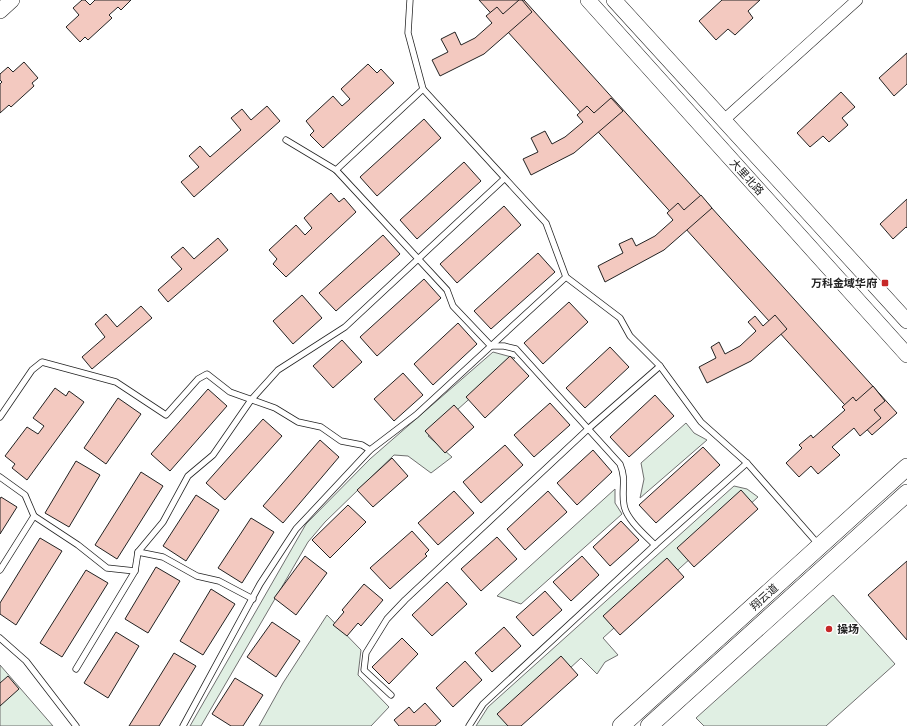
<svg xmlns="http://www.w3.org/2000/svg" width="907" height="726" font-family="Mulish,'Noto Sans SC',sans-serif">
  <style>
    .green { fill: #e0efe3; stroke: #6f6f6f }
    .building { fill: #f3c9c0; stroke: #222 }
    .lines { fill: none; stroke-linecap: round; stroke-linejoin: round }
    .lane-casing { stroke: #222; stroke-width: 7 }
    .street-casing { stroke: #222; stroke-width: 12 }
    .secondary-casing { stroke: #222; stroke-width: 16 }
    .primary-casing { stroke: #222; stroke-width: 18 }
    .lane { stroke: #fff; stroke-width: 5.5 }
    .street { stroke: #fff; stroke-width: 11 }
    .secondary { stroke: #fff; stroke-width: 15 }
    .primary { stroke: #fff; stroke-width: 17 }
    .poi-dot { fill: #c62828; stroke: #fff; stroke-width: 1.5 }
    .labels { text-anchor: middle; stroke-width: 3; stroke-linejoin: round; paint-order: stroke }
    .street-label { font-size: 11px; fill: #222; stroke: #fff }
    .poi-label { font-size: 11px; font-weight: bold; fill: #222; stroke: #fff; text-anchor: end }
  </style>
  <rect width="100%" height="100%" fill="#fff"/>
  <g class="green">
    <polygon points="493,352 515,358 428,436 452,457 431,473 408,456 394,455 325,522 308,542 201,726 190,726 306,524 370,459"/>
    <polygon points="686,423 694,433 707,440 640,498 644,479 641,463"/>
    <polygon points="734,486 747,489 758,497 603,638 618,655 605,662 597,674 581,658 507,726 476,726 488,707"/>
    <polygon points="615,489 615,503 622,514 521,604 497,596"/>
    <polygon points="833,595 895,664 826,726 704,726 696,718"/>
    <polygon points="327,615 361,650 358,675 389,707 371,726 259,726 283,683"/>
    <polygon points="0,665 53,726 0,726"/>
  </g>
  <g class="building">
    <polygon points="82,0 85,0 90,5 95,0 131,0 121,10 118,7 109,15 112,18 88,40 85,37 80,42 66,27 79,15 73,8"/>
    <polygon points="479,0 524,0 897,413 872,435"/>
    <polygon points="519,0 522,0 532,12 484,54 440,76 432,60 448,52 441,39 455,32 461,45 475,38 492,23 486,16 497,7 503,14"/>
    <polygon points="722,0 760,0 748,11 753,18 735,35 728,29 716,40 699,21"/>
    <polygon points="907,53 907,84 894,96 879,78"/>
    <polygon points="24,62 38,78 32,83 34,86 11,107 9,105 0,113 0,84 2,82 0,80 0,74 8,67 13,72"/>
    <polygon points="368,64 377,73 381,69 394,83 323,148 310,135 314,131 306,121 333,96 342,106 350,99 341,89"/>
    <polygon points="841,92 855,107 842,118 848,125 829,142 823,136 810,147 797,133"/>
    <polygon points="611,98 623,111 574,153 531,175 523,159 538,152 531,138 545,131 552,144 565,137 583,122 577,115 587,106 594,113"/>
    <polygon points="267,106 280,121 194,197 181,182 199,167 189,156 200,146 210,157 241,130 231,118 242,109 251,120"/>
    <polygon points="424,119 441,138 377,196 360,177"/>
    <polygon points="464,162 481,181 417,239 400,220"/>
    <polygon points="331,193 339,202 344,198 356,212 286,277 273,264 277,259 269,250 296,225 305,235 312,228 304,218"/>
    <polygon points="701,195 712,208 664,250 605,282 598,266 623,253 619,244 632,238 636,246 655,236 673,220 667,213 678,203 684,210"/>
    <polygon points="907,199 907,228 906,227 893,239 880,224"/>
    <polygon points="504,206 521,225 457,283 440,264"/>
    <polygon points="383,235 400,254 336,311 319,293"/>
    <polygon points="218,238 228,250 168,302 158,290 182,269 171,257 183,247 194,259"/>
    <polygon points="538,253 555,272 491,329 474,311"/>
    <polygon points="424,279 441,298 377,356 360,337"/>
    <polygon points="302,295 322,318 293,344 273,321"/>
    <polygon points="569,302 588,322 543,364 524,343"/>
    <polygon points="141,306 152,318 92,369 82,357 105,337 95,324 106,314 117,327"/>
    <polygon points="775,315 787,329 751,361 707,383 699,367 716,358 711,347 719,342 725,354 740,346 756,331 748,322 755,316 763,326"/>
    <polygon points="458,323 477,344 433,385 414,364"/>
    <polygon points="342,340 362,362 333,388 313,366"/>
    <polygon points="610,347 629,367 585,408 566,388"/>
    <polygon points="510,356 529,376 485,418 466,397"/>
    <polygon points="403,373 423,395 394,421 374,399"/>
    <polygon points="873,386 885,401 874,410 881,418 860,436 854,428 832,447 840,455 818,474 811,466 799,477 786,463 802,448 799,445 811,435 813,438 845,410 842,407 853,397 856,401"/>
    <polygon points="55,388 66,396 69,391 84,402 27,480 12,468 15,464 5,456 27,427 38,434 44,426 33,418"/>
    <polygon points="208,389 227,406 170,471 151,454"/>
    <polygon points="655,395 674,416 629,457 610,437"/>
    <polygon points="118,398 141,414 106,464 84,448"/>
    <polygon points="550,403 570,425 534,457 514,435"/>
    <polygon points="454,405 474,427 445,453 425,431"/>
    <polygon points="263,419 282,436 225,500 206,483"/>
    <polygon points="320,440 339,457 283,523 263,506"/>
    <polygon points="505,445 523,465 481,503 463,482"/>
    <polygon points="703,447 720,465 656,523 639,505"/>
    <polygon points="593,450 612,472 577,505 557,483"/>
    <polygon points="392,458 408,476 373,507 357,490"/>
    <polygon points="76,461 100,475 69,527 45,513"/>
    <polygon points="141,472 163,486 117,559 95,545"/>
    <polygon points="741,490 758,509 694,567 677,548"/>
    <polygon points="454,491 474,513 438,545 418,523"/>
    <polygon points="548,491 567,512 525,550 507,529"/>
    <polygon points="196,495 219,510 186,561 163,546"/>
    <polygon points="1,497 17,507 0,534 0,499"/>
    <polygon points="348,505 366,522 330,558 312,540"/>
    <polygon points="251,518 274,532 242,583 218,568"/>
    <polygon points="621,521 639,540 610,566 593,547"/>
    <polygon points="412,531 429,550 425,554 427,556 390,589 370,568"/>
    <polygon points="497,537 517,559 481,591 461,569"/>
    <polygon points="40,538 62,551 16,625 0,614 0,603"/>
    <polygon points="305,556 327,573 296,615 274,598"/>
    <polygon points="582,556 599,575 571,601 553,582"/>
    <polygon points="667,558 684,577 620,635 603,616"/>
    <polygon points="907,561 907,640 868,595"/>
    <polygon points="156,567 180,581 148,633 125,619"/>
    <polygon points="86,570 108,583 62,657 40,643"/>
    <polygon points="447,582 467,604 432,636 412,615"/>
    <polygon points="364,584 383,600 361,626 358,623 347,636 333,625 344,612 342,610"/>
    <polygon points="211,589 235,604 203,655 180,641"/>
    <polygon points="545,591 562,610 533,636 516,617"/>
    <polygon points="272,622 300,641 276,677 247,657"/>
    <polygon points="504,627 521,646 492,672 475,653"/>
    <polygon points="116,632 139,646 108,698 84,683"/>
    <polygon points="402,638 418,654 389,684 372,667"/>
    <polygon points="174,653 196,666 159,726 129,726"/>
    <polygon points="561,656 578,675 521,726 508,726 497,714"/>
    <polygon points="465,661 482,680 453,707 436,688"/>
    <polygon points="8,676 19,689 0,706 0,683"/>
    <polygon points="235,678 263,695 243,726 231,726 212,714"/>
    <polygon points="425,703 441,721 435,726 399,726 394,720 409,707 414,713"/>
  </g>
  <g class="lines">
    <defs>
      <g id="lane">
        <polyline points="410,0 408,33 423,89 546,223 566,277 620,318 630,336 660,366 701,422 747,463 819,545"/>
        <path d="M286 140 336 170 447 290 453 306 491 346H504L516 349 620 464C627 481 621 489 624 505 626 519 645 535 655 545"/>
        <polyline points="336,170 423,89"/>
        <polyline points="0,417 32,370 42,362 116,382 166,415 198,379 207,374 230,392 275,408 298,422 321,427 341,441 362,445 370,450"/>
        <polyline points="0,477 25,495 34,516 78,545 107,568 135,571"/>
        <polyline points="138,552 163,557 197,576 219,581 253,599"/>
        <polyline points="0,570 34,516"/>
        <polyline points="0,638 26,661 76,726"/>
        <polyline points="76,669 135,571 138,552 163,522 188,476 213,455 251,400 278,370 345,327 504,179"/>
        <polyline points="391,695 364,670 366,653 387,619 405,600 588,429 660,366"/>
        <polyline points="183,726 260,584 296,529 370,450 416,415 566,277"/>
        <polyline points="469,726 483,704 655,545 747,463"/>
      </g>
      <polyline id="street" points="724,120 857,0"/>
      <g id="secondary">
        <polyline points="588,0 907,355"/>
        <polyline points="614,0 907,321"/>
        <polyline points="0,11 12,0"/>
      </g>
      <g id="primary">
        <polyline points="621,726 907,467"/>
        <polyline points="649,726 907,493"/>
      </g>
    </defs>
    <use href="#lane" class="lane-casing"/>
    <use href="#street" class="street-casing"/>
    <use href="#secondary" class="secondary-casing"/>
    <use href="#primary" class="primary-casing"/>
    <use href="#lane" class="lane"/>
    <use href="#street" class="street"/>
    <use href="#secondary" class="secondary"/>
    <use href="#primary" class="primary"/>
  </g>
  <g class="poi-dot">
    <rect x="881" y="279" width="8" height="8" rx="2"/>
    <circle cx="829" cy="629" r="4"/>
  </g>
  <g class="labels">
    <g class="street-label">
      <text transform="translate(747 177) rotate(48)" y="4">大里北路</text>
      <text transform="translate(764 597) rotate(-42)" y="4">翔云道</text>
    </g>
    <g class="poi-label">
      <text x="877" y="287">万科金域华府</text>
      <text x="837" y="633" text-anchor="start">操场</text>
    </g>
  </g>
</svg>
